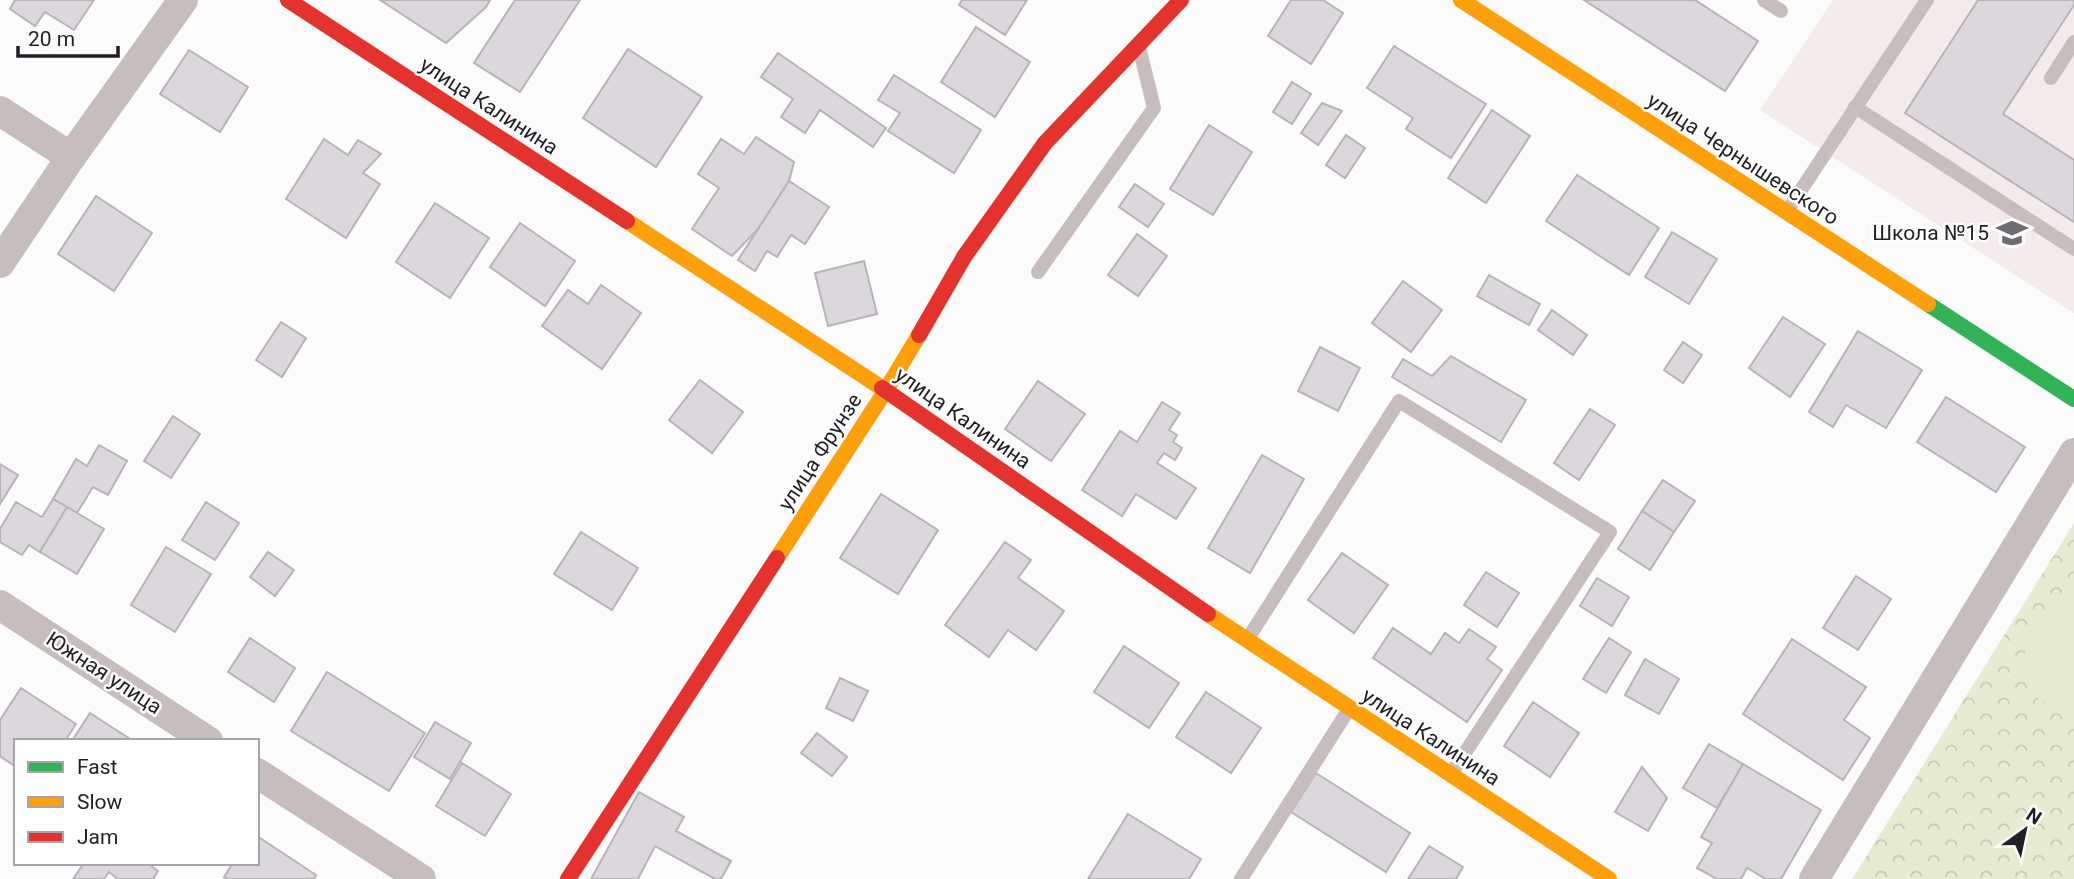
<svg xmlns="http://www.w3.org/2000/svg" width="2074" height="879" font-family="Roboto,sans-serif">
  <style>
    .education { fill: #f3eaeb }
    .park { fill: url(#park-crowns) }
    .pitch { fill: #e7ecd0 }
    .building { fill: #dbd8dd; stroke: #b7b4b8; stroke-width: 2 }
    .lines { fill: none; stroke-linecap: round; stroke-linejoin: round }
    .lane { stroke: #c7bcbe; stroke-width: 14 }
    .street { stroke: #c7bcbe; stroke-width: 30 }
    .fast { stroke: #30b455; stroke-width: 16 }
    .slow { stroke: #ff9f0a; stroke-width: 16 }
    .jam { stroke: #e5322d; stroke-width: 16 }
    .labels { text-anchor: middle; stroke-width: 5; stroke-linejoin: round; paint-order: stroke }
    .street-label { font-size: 21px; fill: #221e27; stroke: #fff }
    .poi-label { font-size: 21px; fill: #221e27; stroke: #fff; text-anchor: end }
  </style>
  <defs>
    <pattern id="park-crowns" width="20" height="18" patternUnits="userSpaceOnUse" patternTransform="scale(1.75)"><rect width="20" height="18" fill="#e7ecd0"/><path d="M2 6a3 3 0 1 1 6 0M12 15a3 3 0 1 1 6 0" fill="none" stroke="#c6cab3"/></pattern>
  </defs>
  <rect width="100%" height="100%" fill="#fbfbfb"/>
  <polygon class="education" points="1833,0 2074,0 2074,313 1760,110"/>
  <polygon class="park" points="2074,523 2074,879 1852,879"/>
  <path class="pitch" d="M2074 579V722C2059 712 2040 703 2029 689 2005 659 2052 608 2069 583Z"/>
  <g class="building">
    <polygon points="15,0 94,0 74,30 45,12 35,26 10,9"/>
    <polygon points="380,0 490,0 486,7 446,43"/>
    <polygon points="515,0 580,0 520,92 474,63"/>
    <polygon points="962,0 1027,0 1005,35 959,5"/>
    <polygon points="1291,0 1323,0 1343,13 1311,64 1268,36"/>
    <polygon points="1584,0 1695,0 1758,41 1725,91"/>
    <polygon points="1978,0 2074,0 2074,5 2003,114 2074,160 2074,222 1905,113"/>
    <polygon points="976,27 1030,62 995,117 941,82"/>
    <polygon points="1394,46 1486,104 1451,158 1406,129 1413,118 1367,88"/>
    <polygon points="628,49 702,97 656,167 583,118"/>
    <polygon points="189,50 248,87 220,132 160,94"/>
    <polygon points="778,53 886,128 873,147 820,110 805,133 781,117 793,99 761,77"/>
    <polygon points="894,75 981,130 954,173 888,131 900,113 878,100"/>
    <polygon points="1292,82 1311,94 1292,124 1273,112"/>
    <polygon points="1322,103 1342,111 1318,145 1301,133"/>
    <polygon points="1492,110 1530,136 1486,203 1448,178"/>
    <polygon points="1209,125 1252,152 1213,215 1170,189"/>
    <polygon points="1346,135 1365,148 1345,178 1326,165"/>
    <polygon points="756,137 794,162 789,181 759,228 732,256 692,229 719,188 698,174 721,139 744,154"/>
    <polygon points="324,139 348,155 358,140 381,154 363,173 380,184 346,238 286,199"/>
    <polygon points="1577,175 1659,228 1629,275 1546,221"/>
    <polygon points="789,181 829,207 805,244 791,235 777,257 767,251 755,271 738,260"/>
    <polygon points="1135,184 1164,204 1148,227 1119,207"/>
    <polygon points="96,196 152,233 114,291 58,254"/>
    <polygon points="435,203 489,238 450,298 396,262"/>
    <polygon points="520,223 575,261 545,306 490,267"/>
    <polygon points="1672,232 1717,259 1689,304 1645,277"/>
    <polygon points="1137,234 1167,256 1138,296 1108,275"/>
    <polygon points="864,261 877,314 828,326 815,273"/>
    <polygon points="1489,275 1540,304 1529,325 1477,296"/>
    <polygon points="1403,281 1442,310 1411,352 1372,323"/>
    <polygon points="601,285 641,313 602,369 542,326 568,290 588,304"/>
    <polygon points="1552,310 1587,335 1573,355 1538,330"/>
    <polygon points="1783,317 1825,344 1790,397 1749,368"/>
    <polygon points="281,322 306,338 282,377 256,360"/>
    <polygon points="1858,331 1922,370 1886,428 1846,405 1833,427 1809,412"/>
    <polygon points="1683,342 1702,355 1683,383 1664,370"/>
    <polygon points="1320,347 1360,368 1338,411 1298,391"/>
    <polygon points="1451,356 1526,400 1501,442 1392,377 1403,359 1432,376"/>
    <polygon points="700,380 743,412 712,453 669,420"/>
    <polygon points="1038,381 1085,414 1051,461 1005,429"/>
    <polygon points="1946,397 2025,447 1996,492 1917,442"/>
    <polygon points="1162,402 1180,413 1169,430 1177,435 1173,442 1182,448 1175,460 1164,453 1157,463 1196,488 1176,519 1136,494 1122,516 1082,490 1120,431 1137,442"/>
    <polygon points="1590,409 1615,425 1579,480 1554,463"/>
    <polygon points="173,416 200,434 171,478 144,461"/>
    <polygon points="99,445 127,461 108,495 93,487 77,513 53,499 76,459 87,466"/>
    <polygon points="1262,455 1304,479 1250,573 1208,548"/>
    <polygon points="0,464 18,475 0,504"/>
    <polygon points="1663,480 1695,501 1674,532 1642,511"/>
    <polygon points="881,494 938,530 898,594 840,558"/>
    <polygon points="53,499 67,507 40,552 29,545 22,555 0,542 0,529 16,502 42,517"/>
    <polygon points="206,502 239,523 215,560 182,540"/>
    <polygon points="67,507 104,529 77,574 40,552"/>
    <polygon points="1642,511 1674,532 1650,570 1618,549"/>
    <polygon points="581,532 638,568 612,610 554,574"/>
    <polygon points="1005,542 1031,560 1018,578 1064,611 1036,650 1008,630 989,657 945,625"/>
    <polygon points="166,547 211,574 175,632 131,605"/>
    <polygon points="268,552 294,570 275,596 250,577"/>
    <polygon points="1342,553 1388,585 1354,633 1308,600"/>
    <polygon points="1486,572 1519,593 1497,627 1464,605"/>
    <polygon points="1856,576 1891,599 1858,650 1823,628"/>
    <polygon points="1597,578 1629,597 1612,626 1580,606"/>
    <polygon points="1393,628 1431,654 1445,633 1459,643 1469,629 1496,647 1487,659 1502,670 1467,722 1373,658"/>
    <polygon points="250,638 295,668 274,702 228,672"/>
    <polygon points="1609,638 1631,652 1606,693 1583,679"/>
    <polygon points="1792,639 1866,687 1844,720 1870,738 1843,780 1743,714"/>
    <polygon points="1124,646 1179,683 1149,728 1094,692"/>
    <polygon points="1645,659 1679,679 1659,714 1625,695"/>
    <polygon points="327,672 425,733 389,791 291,731"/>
    <polygon points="840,678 868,691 853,721 826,708"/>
    <polygon points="21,688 76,724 65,741 16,741 16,767 0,756 0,720"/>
    <polygon points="1206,692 1261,728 1231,773 1176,737"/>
    <polygon points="1533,702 1579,733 1550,777 1504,746"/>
    <polygon points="90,713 133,741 72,741"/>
    <polygon points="435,722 471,743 450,779 414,757"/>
    <polygon points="817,733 847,757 832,776 801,753"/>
    <polygon points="1709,744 1743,764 1717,808 1683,788"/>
    <polygon points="462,763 511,794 485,836 436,806"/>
    <polygon points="1743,764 1821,810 1781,879 1766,879 1747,868 1741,879 1717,879 1697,868 1712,843 1701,837"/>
    <polygon points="1642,767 1667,798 1648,831 1615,812"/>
    <polygon points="1316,773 1410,833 1386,872 1291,812"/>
    <polygon points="639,792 684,817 676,831 731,861 721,879 715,879 655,846 638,879 591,879"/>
    <polygon points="1128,814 1201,859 1189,879 1088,879"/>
    <polygon points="257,836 316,875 314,879 228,879 224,877 233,863 257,863"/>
    <polygon points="1429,846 1463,867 1456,879 1408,879"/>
    <polygon points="84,863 147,863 158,871 153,879 118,879 109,872 104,879 73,879"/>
  </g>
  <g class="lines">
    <g class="lane">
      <polyline points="1764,0 1781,11"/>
      <polyline points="2051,78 2074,42"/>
      <polyline points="1855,107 2074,249"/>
      <polyline points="1787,211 1927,0"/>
      <polyline points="1038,272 1154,108 1140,51"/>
      <polyline points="1247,640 1399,401 1610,532 1451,774"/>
      <polyline points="1241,879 1349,709"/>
    </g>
    <g class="street">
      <polyline points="0,111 71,157"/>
      <polyline points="0,263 71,157 183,0"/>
      <polyline points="0,605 208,741"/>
      <polyline points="257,773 421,879"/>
      <polyline points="1814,879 2074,453"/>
    </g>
    <polyline class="fast" points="1928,304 2074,399"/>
    <g class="slow">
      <polyline points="1461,0 1928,304"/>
      <polyline points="627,221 882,388"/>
      <polyline points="777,558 886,390 919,335"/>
      <polyline points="1208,614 1609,879"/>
    </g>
    <g class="jam">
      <polyline points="288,0 627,221"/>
      <polyline points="919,335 964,257 1045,143 1181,0"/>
      <polyline points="882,388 1208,614"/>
      <polyline points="568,879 777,558"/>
    </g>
  </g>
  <defs>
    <symbol id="school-bare" viewBox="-9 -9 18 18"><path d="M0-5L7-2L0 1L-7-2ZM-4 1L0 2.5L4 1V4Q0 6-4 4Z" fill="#6e6b71" stroke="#fff" stroke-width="2.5" paint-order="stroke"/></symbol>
  </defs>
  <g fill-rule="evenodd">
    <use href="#school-bare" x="1990" y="211" width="44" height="44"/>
  </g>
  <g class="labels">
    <g class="street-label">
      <text transform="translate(489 106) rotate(33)" y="7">улица Калинина</text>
      <text transform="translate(1743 159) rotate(33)" y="7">улица Чернышевского</text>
      <text transform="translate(963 418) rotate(35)" y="7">улица Калинина</text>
      <text transform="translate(820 452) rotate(-57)" y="7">улица Фрунзе</text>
      <text transform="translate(104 673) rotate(33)" y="7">Южная улица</text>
      <text transform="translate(1431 737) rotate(33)" y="7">улица Калинина</text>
    </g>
    <g class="poi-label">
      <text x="1989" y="240">Школа №15</text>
    </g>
  </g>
  <rect x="14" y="739" width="245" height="126" fill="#ffffff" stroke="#a7a5a9" stroke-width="2"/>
  <rect x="28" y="762" width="35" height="10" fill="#30b455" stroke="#a7a5a9" stroke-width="2"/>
  <text x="77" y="774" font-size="21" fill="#221e27">Fast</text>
  <rect x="28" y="797" width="35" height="10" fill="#ff9f0a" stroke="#a7a5a9" stroke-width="2"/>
  <text x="77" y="809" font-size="21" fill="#221e27">Slow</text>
  <rect x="28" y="832" width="35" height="10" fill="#e5322d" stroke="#a7a5a9" stroke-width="2"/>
  <text x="77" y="844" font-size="21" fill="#221e27">Jam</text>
  <g transform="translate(2025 830) rotate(33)" stroke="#ffffff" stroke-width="5" paint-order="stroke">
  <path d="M0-5L12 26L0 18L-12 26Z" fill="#221e27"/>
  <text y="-10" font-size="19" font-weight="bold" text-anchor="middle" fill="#221e27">N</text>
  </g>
  <path d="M18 46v10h100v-10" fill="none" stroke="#221e27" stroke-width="3.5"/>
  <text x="28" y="46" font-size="21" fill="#221e27" stroke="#ffffff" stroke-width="5" paint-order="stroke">20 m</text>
</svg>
